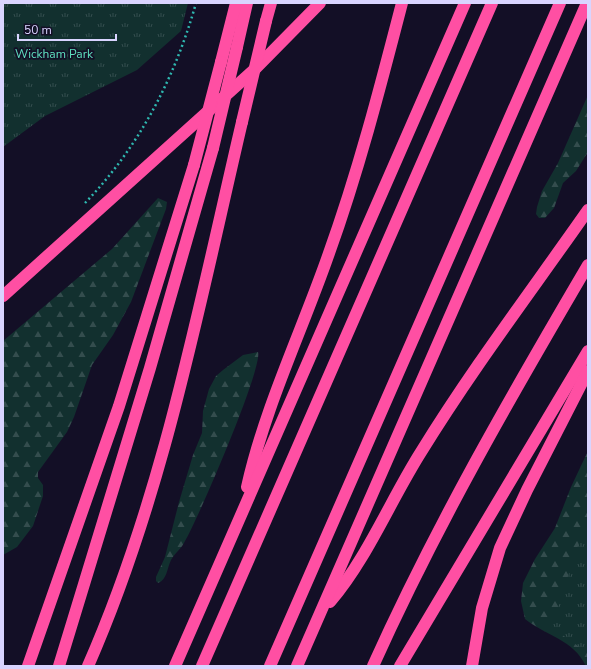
<svg xmlns="http://www.w3.org/2000/svg" width="591" height="669" font-family="'Nunito Sans',sans-serif">
  <style>
    .forest { fill: url(#forest-firs) }
    .park { fill: url(#park-tufts) }
    .lines { fill: none; stroke-linecap: round; stroke-linejoin: round }
    .path { stroke: #2fb8b0; stroke-width: 2.5; stroke-dasharray: 2 3; stroke-linecap: butt }
    .highway { stroke: #ff4fa3; stroke-width: 12 }
    .highway-bridge { stroke: #ff4fa3; stroke-width: 12 }
    .labels { text-anchor: middle; stroke-width: 3.5; stroke-linejoin: round; paint-order: stroke }
    .park-label { font-size: 12px; fill: #5fe0c0; stroke: #130f26 }
  </style>
  <defs>
    <pattern id="forest-firs" width="22" height="20" patternUnits="userSpaceOnUse"><rect width="22" height="20" fill="#12302f"/><path d="M5 1l3.5 6h-7zM16 11l3.5 6h-7z" fill="#344d4e"/></pattern>
    <pattern id="park-tufts" width="24" height="20" patternUnits="userSpaceOnUse"><rect width="24" height="20" fill="#12302f"/><path d="M3 7l-1-3M5 7V3M7 7l1-3M15 17l-1-3M17 17v-4M19 17l1-3" fill="none" stroke="#344d4e"/></pattern>
  </defs>
  <rect width="100%" height="100%" fill="#130f26"/>
  <g class="forest">
    <polygon points="588,95 588,152 576,171 563,183 554,208 545,218 539,218 536,214 537,207 542,191 558,163"/>
    <polygon points="158,198 167,202 166,209 131,302 113,335 92,365 74,417 67,432 38,472 38,478 43,485 43,496 33,526 17,547 3,555 3,341 112,249"/>
    <path d="M258 352C263 368 198 519 185 541 182 548 175 553 171 560 167 568 167 580 158 583L156 581V577L165 557 179 502 193 455 202 433 203 411 209 389 216 376 223 370 243 355Z"/>
    <path d="M588 451V666H586C573 639 546 636 525 619L521 601 523 583 535 559 555 528 571 487Z"/>
  </g>
  <g class="park">
    <polygon points="3,3 188,3 181,31 137,70 45,116 3,147"/>
    <polygon points="588,525 588,653 551,627 581,537"/>
  </g>
  <g class="lines">
    <path class="path" d="M85 203C139 147 175 78 196 3"/>
    <g class="highway">
      <polyline points="266,21 271,3"/>
      <polyline points="237,47 247,3"/>
      <polyline points="221,62 236,3"/>
      <polyline points="3,296 255,69 320,3"/>
      <path d="M247 487C265 407 301 333 328 256 358 173 380 88 402 3"/>
      <path d="M330 602C368 557 390 501 421 452 472 369 532 290 588 210"/>
      <polyline points="28,666 119,406 194,165"/>
      <polyline points="59,666 150,368 213,148"/>
      <path d="M88 666C164 493 199 305 242 122"/>
      <polyline points="175,666 465,3"/>
      <polyline points="202,666 492,3"/>
      <polyline points="270,666 560,3"/>
      <polyline points="297,666 587,3"/>
      <path d="M373 666C436 526 511 396 588 265"/>
      <polyline points="400,666 588,351"/>
      <polyline points="472,666 482,608 500,548 527,490 588,371"/>
    </g>
    <g class="highway-bridge">
      <polyline points="242,122 266,21"/>
      <polyline points="213,148 237,47"/>
      <polyline points="194,165 221,62"/>
    </g>
  </g>
  <g class="labels">
    <g class="park-label">
      <text x="54" y="58">Wickham Park</text>
    </g>
  </g>
  <rect width="591" height="669" fill="none" stroke="#d9d4ff" stroke-width="8"/>
  <path d="M18 34v6h98v-6" fill="none" stroke="#d9d4ff" stroke-width="2"/>
  <text x="24" y="34" font-size="12" fill="#d9d4ff" stroke="#130f26" stroke-width="3" paint-order="stroke">50 m</text>
</svg>
